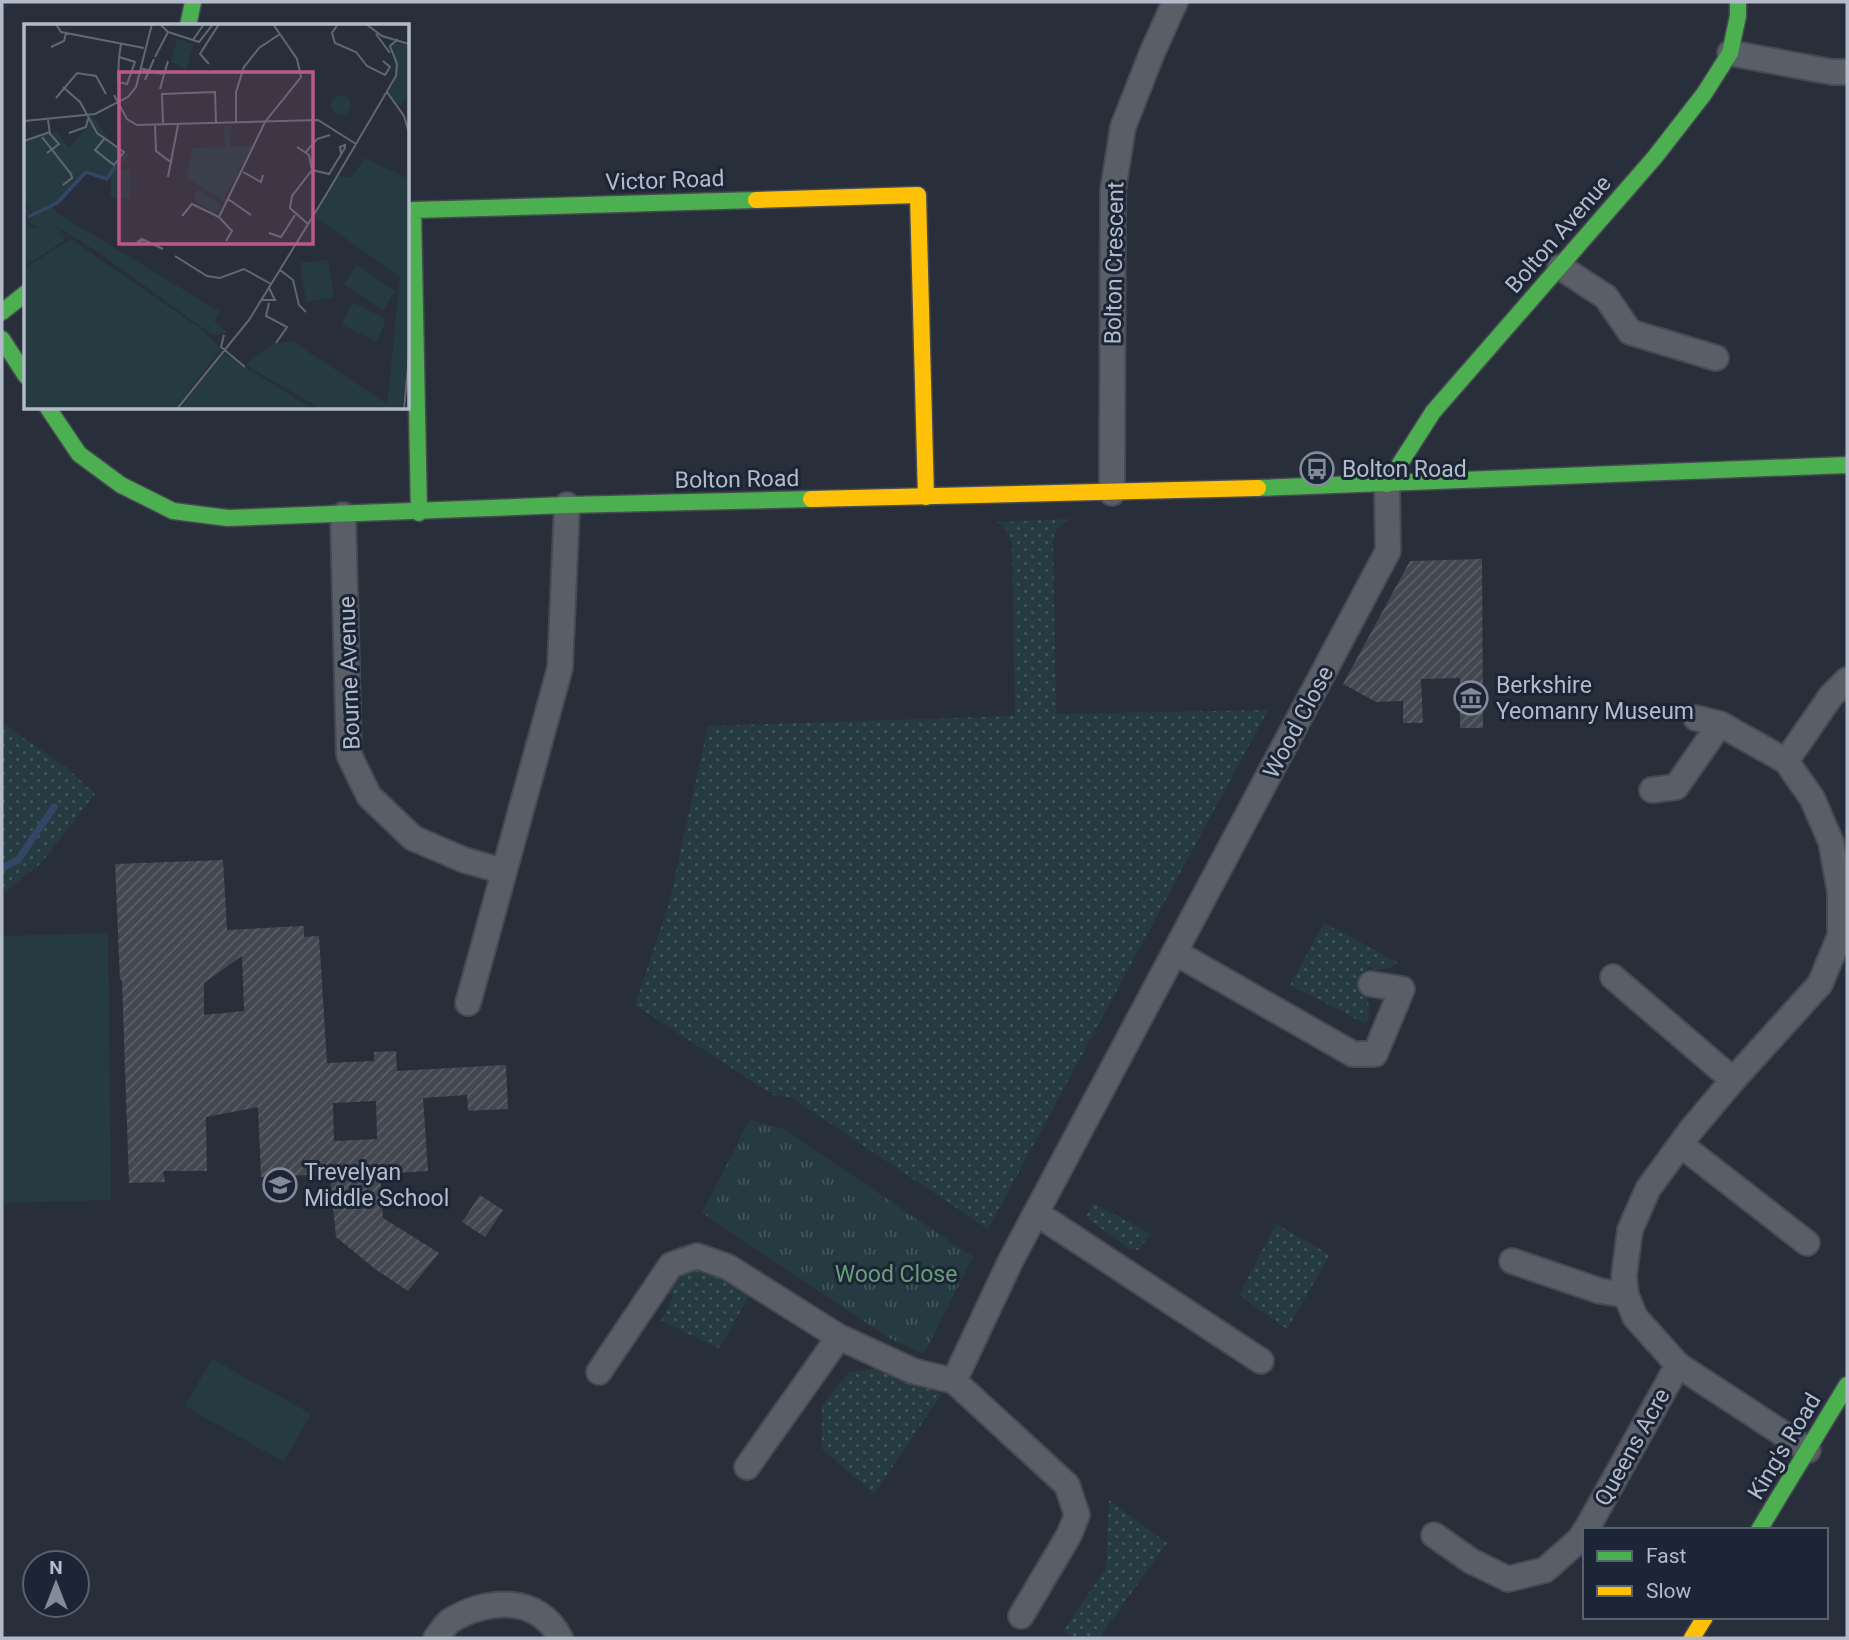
<svg xmlns="http://www.w3.org/2000/svg" width="1849" height="1640" font-family="Roboto,sans-serif">
  <style>
    .grass { fill: url(#grass-dots) }
    .park { fill: url(#park-tufts) }
    .pitch { fill: #253b41 }
    .lines { fill: none; stroke-linecap: round; stroke-linejoin: round }
    .stream { stroke: #334665; stroke-width: 7 }
    .building { fill: url(#building-hatch); fill-rule: evenodd }
    .street-casing { stroke: #464a53; stroke-width: 28 }
    .fast-casing { stroke: #464a53; stroke-width: 19 }
    .slow-casing { stroke: #464a53; stroke-width: 19 }
    .street { stroke: #5a5e67; stroke-width: 24 }
    .fast { stroke: #4caf50; stroke-width: 16 }
    .slow { stroke: #ffc107; stroke-width: 16 }
    .labels { text-anchor: middle; stroke-width: 6; stroke-linejoin: round; paint-order: stroke }
    .street-label { font-size: 23px; fill: #b3bbcb; stroke: #1c2536 }
    .poi-label { font-size: 23px; fill: #b3bbcb; stroke: #1c2536; text-anchor: start }
    .park-label { font-size: 23px; fill: #689e78; stroke: #1c2536 }
    .inset-river { fill: none; stroke: #334665; stroke-width: 3.5 }
    .inset-road { fill: none; stroke: #606774; stroke-width: 2 }
    .view { fill: #bc5988; fill-opacity: 0.15; stroke: #bc5988; stroke-width: 3.5 }
    .inset-edge { fill: none; stroke: #b3bbcb; stroke-width: 3.5 }
  </style>
  <defs>
    <pattern id="grass-dots" width="8" height="8" patternUnits="userSpaceOnUse" patternTransform="scale(1.75)"><rect width="8" height="8" fill="#253b41"/><path d="M2 2h.1M6 6h.1" fill="none" stroke="#42555b" stroke-width="1.8" stroke-linecap="round"/></pattern>
    <pattern id="park-tufts" width="24" height="20" patternUnits="userSpaceOnUse" patternTransform="scale(1.75)"><rect width="24" height="20" fill="#253b41"/><path d="M3 7l-1-3M5 7V3M7 7l1-3M15 17l-1-3M17 17v-4M19 17l1-3" fill="none" stroke="#42555b"/></pattern>
    <pattern id="building-hatch" width="6" height="6" patternUnits="userSpaceOnUse" patternTransform="scale(1.75)"><rect width="6" height="6" fill="#424750"/><path d="M-1 1l2-2M0 6l6-6M5 7l2-2" fill="none" stroke="#5b6068"/></pattern>
  </defs>
  <rect width="100%" height="100%" fill="#292f3a"/>
  <g class="grass">
    <path d="M1070 519C1060 524 1056 528 1053 539L1056 714 1268 710 988 1229 792 1098 773 1095 635 1005 669 904 708 726 1015 716 1012 543 1004 526 997 522Z"/>
    <polygon points="2,723 68,769 95,794 41,863 2,894"/>
    <path d="M1324 923 1397 962C1387 972 1381 970 1368 967L1360 988C1370 1001 1371 1008 1366 1024L1290 985Z"/>
    <polygon points="1093,1203 1151,1234 1138,1250 1131,1250 1086,1217"/>
    <polygon points="1276,1224 1330,1255 1287,1329 1239,1295"/>
    <polygon points="689,1262 755,1286 719,1348 661,1321 674,1296 655,1286"/>
    <polygon points="873,1369 891,1373 891,1376 911,1383 924,1384 941,1395 874,1494 822,1449 822,1406 849,1372"/>
    <polygon points="1109,1500 1167,1543 1099,1638 1075,1638 1063,1631 1106,1568"/>
  </g>
  <polygon class="park" points="750,1120 783,1129 973,1257 924,1354 889,1338 702,1213"/>
  <g class="pitch">
    <polygon points="108,933 111,1200 2,1203 2,936"/>
    <polygon points="212,1359 311,1414 284,1462 185,1406"/>
  </g>
  <g class="lines">
    <polyline class="stream" points="2,868 18,860 54,807"/>
  </g>
  <g class="building">
    <polygon points="1482,559 1483,728 1460,728 1460,678 1421,679 1423,723 1403,723 1403,701 1376,702 1343,684 1410,561"/>
    <path d="M223 860 227 930 304 926V937L319 936 327 1063 374 1061V1052L396 1051 397 1071 506 1065 508 1109 468 1111 467 1095 423 1098 428 1171 380 1174 383 1218 439 1253 408 1291 375 1269 336 1237 330 1174 261 1177 258 1107 206 1117 207 1171H163L165 1182 129 1183 122 980H120L115 864ZM242 956 244 1011 204 1015V983ZM376 1101 377 1139 334 1141 333 1103Z"/>
    <polygon points="480,1195 503,1210 485,1237 462,1222"/>
  </g>
  <g class="lines">
    <defs>
      <g id="street">
        <polyline points="1730,53 1832,72 1847,72"/>
        <polyline points="1560,267 1606,297 1630,332 1716,358"/>
        <polyline points="1112,493 1113,190 1123,127 1152,53 1175,2"/>
        <polyline points="343,515 349,755 369,796 413,838 464,860 503,871"/>
        <polyline points="1696,718 1720,724 1786,761 1812,798 1831,842 1840,892 1840,936 1820,984 1733,1080 1691,1130 1648,1189 1630,1230 1624,1276 1626,1295 1635,1317 1678,1365 1808,1450"/>
        <polyline points="1786,761 1831,696 1847,680"/>
        <polyline points="1652,790 1676,787 1720,724"/>
        <polyline points="1176,953 1353,1054 1375,1054 1402,989 1371,984"/>
        <polyline points="1613,977 1733,1080"/>
        <polyline points="468,1003 560,668 567,505"/>
        <polyline points="1681,1145 1807,1243"/>
        <polyline points="1036,1213 1261,1361"/>
        <polyline points="1512,1261 1600,1291 1626,1295"/>
        <polyline points="599,1372 671,1265 697,1256 728,1267 839,1337 913,1371 954,1381 1067,1485 1077,1515 1069,1535 1021,1616"/>
        <polyline points="954,1381 1011,1260 1388,551 1387,484"/>
        <polyline points="747,1467 839,1337"/>
        <polyline points="1586,1530 1678,1365"/>
        <polyline points="1434,1535 1471,1561 1508,1579 1545,1570 1580,1539 1585,1531"/>
        <path d="M436 1638C440 1633 445 1625 450 1621 486 1598 539 1595 560 1638"/>
      </g>
      <g id="fast">
        <polyline points="188,26 193,2"/>
        <polyline points="2,312 26,293"/>
        <polyline points="2,339 26,376"/>
        <polyline points="48,408 79,454 121,485 173,511 228,518 567,505 811,499"/>
        <polyline points="1387,484 1433,412 1655,157 1704,94 1730,53 1738,16 1738,2"/>
        <polyline points="1258,488 1847,465"/>
        <polyline points="419,513 413,210 756,200"/>
        <polyline points="1759,1530 1847,1385"/>
      </g>
      <g id="slow">
        <polyline points="756,200 918,195 926,497"/>
        <polyline points="811,499 1258,488"/>
        <polyline points="1692,1638 1705,1617"/>
      </g>
    </defs>
    <use href="#street" class="street-casing"/>
    <use href="#fast" class="fast-casing"/>
    <use href="#slow" class="slow-casing"/>
    <use href="#street" class="street"/>
    <use href="#fast" class="fast"/>
    <use href="#slow" class="slow"/>
  </g>
  <defs>
    <symbol id="bus-ring" viewBox="-11 -11 22 22"><circle r="9.5" fill="#1c2536" stroke="#838a98" stroke-width="1.5"/><path d="M-5-6H5V4H4V6H2V4H-2V6H-4V4H-5ZM-3.5-4V0h7V-4ZM-3.5 1.2v1.5H-2V1.2ZM2 1.2v1.5H3.5V1.2Z" fill="#838a98"/></symbol>
    <symbol id="museum-ring" viewBox="-11 -11 22 22"><circle r="9.5" fill="#1c2536" stroke="#838a98" stroke-width="1.5"/><path d="M0-6L6-3V-2H-6V-3ZM-5-1h2V3h-2ZM-1-1h2V3h-2ZM3-1h2V3H3ZM-6 4H6V6H-6Z" fill="#838a98"/></symbol>
    <symbol id="school-ring" viewBox="-11 -11 22 22"><circle r="9.5" fill="#1c2536" stroke="#838a98" stroke-width="1.5"/><path d="M0-5L7-2L0 1L-7-2ZM-4 1L0 2.5L4 1V4Q0 6-4 4Z" fill="#838a98"/></symbol>
  </defs>
  <g fill-rule="evenodd">
    <use href="#bus-ring" x="1298" y="450" width="38" height="38"/>
    <use href="#museum-ring" x="1452" y="679" width="38" height="38"/>
    <use href="#school-ring" x="261" y="1166" width="38" height="38"/>
  </g>
  <g class="labels">
    <g class="street-label">
      <text transform="translate(665 180) rotate(-2)" y="8">Victor Road</text>
      <text transform="translate(1558 234) rotate(-49)" y="8">Bolton Avenue</text>
      <text transform="translate(1114 263) rotate(-89)" y="8">Bolton Crescent</text>
      <text transform="translate(737 479) rotate(-1)" y="8">Bolton Road</text>
      <text transform="translate(349 673) rotate(-92)" y="8">Bourne Avenue</text>
      <text transform="translate(1298 722) rotate(-62)" y="8">Wood Close</text>
      <text transform="translate(1784 1446) rotate(-59)" y="8">King's Road</text>
      <text transform="translate(1632 1447) rotate(-61)" y="8">Queens Acre</text>
    </g>
    <g class="poi-label">
      <text x="1342" y="477">Bolton Road</text>
      <text x="1496" y="693">Berkshire<tspan x="1496" dy="26">Yeomanry Museum</tspan></text>
      <text x="304" y="1180">Trevelyan<tspan x="304" dy="26">Middle School</tspan></text>
    </g>
    <g class="park-label">
      <text x="896" y="1282">Wood Close</text>
    </g>
  </g>
  <g transform="translate(24 24)">
    <rect width="385" height="385" fill="#292f3a"/>
    <path d="M368 18 385 22V52L380 51 385 53V70L377 82 364 70 372 55ZM69 93 86 117 105 131 85 155 65 147 36 179 15 191 0 178V118L32 107 45 124 65 101 63 94ZM200 102H207L206 123 228 122 199 177 162 153 169 124 201 123ZM341 134 385 155V316L378 385H363L376 253 291 193 315 152 327 153ZM0 182 8 190 4 194 34 204 46 214 37 208H33L45 215 3 205 0 196 9 204 18 205 5 199ZM47 215 177 305 197 325 151 385H0V245ZM200 329 222 344 290 385H156Z" fill="#253b41"/>
    <path d="M5 168 10 181 17 178 10 170 20 168 27 174 37 171 36 179 25 181 33 189 196 288 190 297 204 309 188 311 74 228 35 204 11 197 7 193H12L0 178ZM0 202 31 210 41 216 0 243ZM268 317 363 380V385H297L222 341 249 320Z" fill="#253b41"/>
    <path d="M153 15 169 20 162 46 147 37ZM174 165 197 180 192 190 169 175Z" fill="#253b41"/>
    <path d="M307 81a10 10 0 1 1 20 0a10 10 0 1 1-20 0ZM92 146H106V174H86L87 151ZM304 236 310 274 282 278 276 239ZM333 241 371 267 359 286 320 260ZM328 278 362 295 353 318 318 301Z" fill="#253b41"/>
    <path class="inset-river" d="M4 193 33 179 62 148 83 155 91 143"/>
    <path class="inset-road" d="M32 0 37 8 120 24M180 0 169 16 175 18 189 0M314 0 308 9 311 19 332 28 343 42 361 51 366 43 359 37M342 0 358 12 385 20M144 8 169 16M352 10 366 29M27 23 40 17 42 9M95 33 94 58 103 60 111 38 95 33 97 20M131 33 144 8 136 0M185 40 176 30 195 0M116 44 138 50M121 56 130 35M39 63 56 78 73 109 100 128 90 141 71 126 80 115M136 65 144 37M363 68 380 92 385 109M90 71 103 95 113 101 294 96 332 120M32 74 53 49 72 52 82 70M0 97 71 90 104 73 112 63 128 0M212 99V68L220 43 235 24 256 10M139 101 138 70 191 68 192 100M131 102 132 127 148 139M45 109 62 103 64 95M18 113 47 150 48 154 39 161M0 117 26 108M273 123 285 131 288 146 268 172 266 184 284 200M282 128 293 115 306 111M23 129 35 120 26 110 24 96M288 146 305 150 321 124V121L316 123 317 129M219 148 237 158 239 151M144 153 154 101M204 175 227 191M158 192 168 180 195 193 208 207 202 217M195 193 241 98 277 53 273 35 249 0M245 209 257 213 271 191M121 216 113 218 118 215 139 225M151 232 183 252 196 254 220 245 247 260M256 246 269 256 275 281 282 288M238 276H251L245 264M245 279 242 292 263 303 252 319M200 311 197 323 221 343M153 385 225 296 302 171 372 52 373 40 366 22 374 15M380 385 385 331"/>
    <path class="view" d="M95 48H289V220H95Z"/>
    <rect width="385" height="385" class="inset-edge"/>
  </g>
  <rect width="1849" height="1640" fill="none" stroke="#b3bbcb" stroke-width="7"/>
  <rect x="1583" y="1528" width="245" height="91" fill="#1c2536" stroke="#586172" stroke-width="2"/>
  <rect x="1597" y="1551" width="35" height="10" fill="#4caf50" stroke="#586172" stroke-width="2"/>
  <text x="1646" y="1563" font-size="21" fill="#b3bbcb">Fast</text>
  <rect x="1597" y="1586" width="35" height="10" fill="#ffc107" stroke="#586172" stroke-width="2"/>
  <text x="1646" y="1598" font-size="21" fill="#b3bbcb">Slow</text>
  <g transform="translate(56 1584)"><circle r="33" fill="#1c2536" stroke="#586172" stroke-width="2"/>
  <path d="M0-5L12 26L0 18L-12 26Z" fill="#838a98"/>
  <text y="-10" font-size="19" font-weight="bold" text-anchor="middle" fill="#b3bbcb">N</text>
  </g>
</svg>
